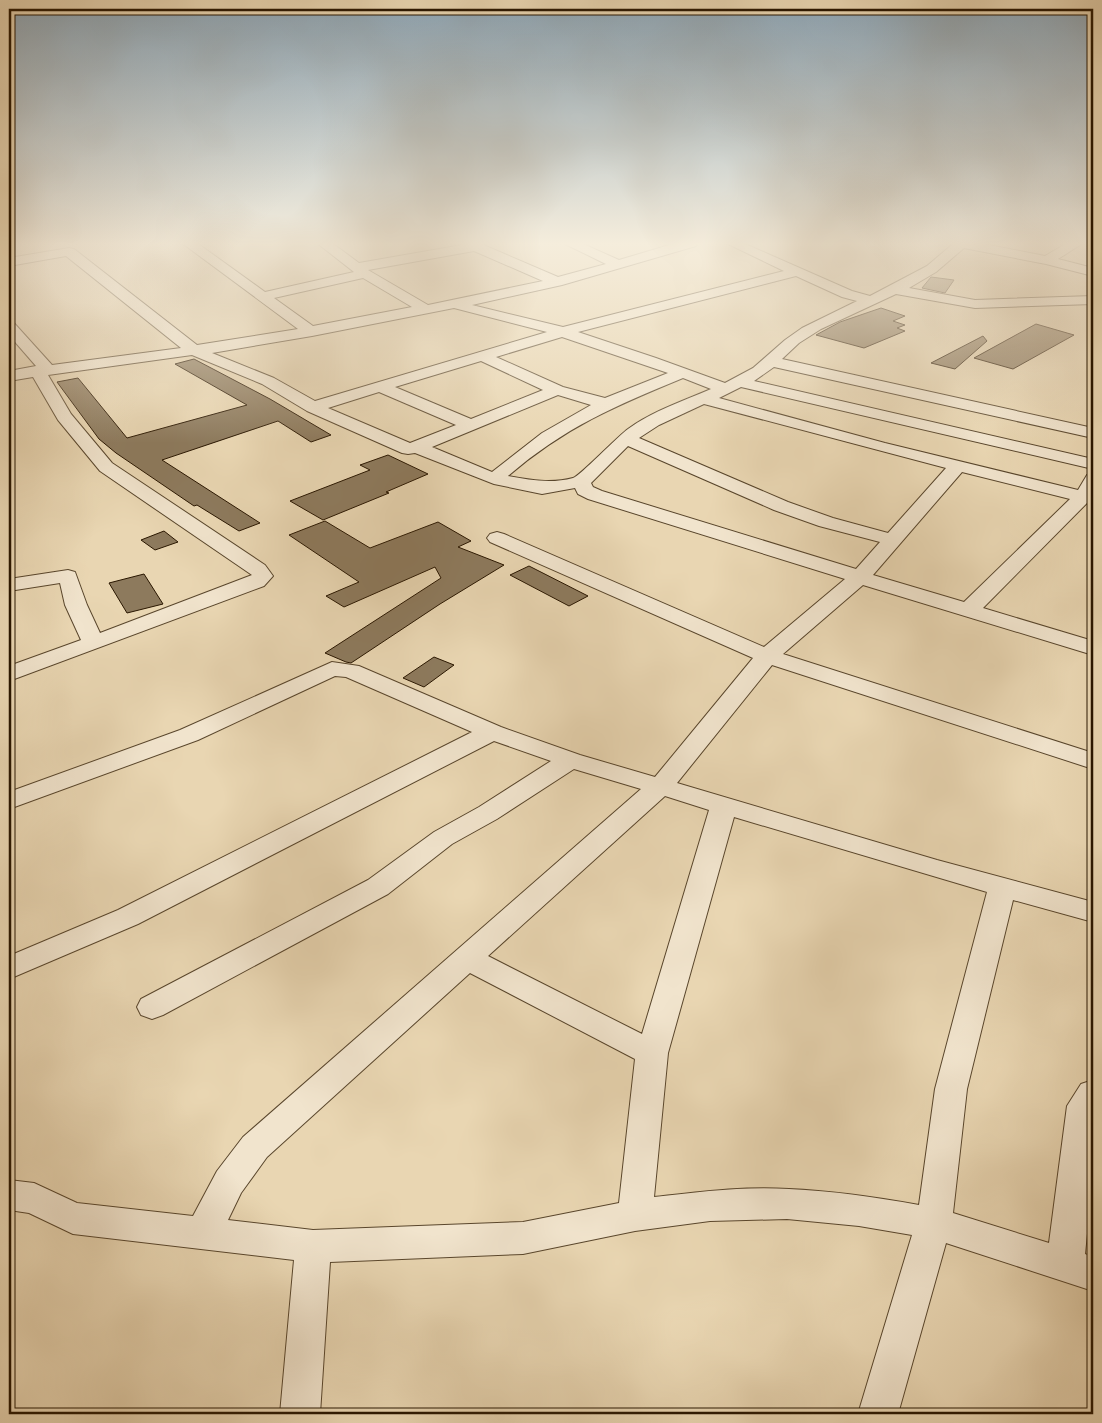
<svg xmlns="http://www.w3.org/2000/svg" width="1102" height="1423" font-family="'IM FELL French Canon',serif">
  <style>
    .building { fill: #8d7a5d; stroke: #291600 }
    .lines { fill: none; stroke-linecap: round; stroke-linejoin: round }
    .minor-casing { stroke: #59462c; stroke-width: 2 }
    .minor { fill: #f1e4cd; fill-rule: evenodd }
  </style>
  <rect width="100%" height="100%" fill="#e9d6b2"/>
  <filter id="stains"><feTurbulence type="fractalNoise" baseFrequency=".004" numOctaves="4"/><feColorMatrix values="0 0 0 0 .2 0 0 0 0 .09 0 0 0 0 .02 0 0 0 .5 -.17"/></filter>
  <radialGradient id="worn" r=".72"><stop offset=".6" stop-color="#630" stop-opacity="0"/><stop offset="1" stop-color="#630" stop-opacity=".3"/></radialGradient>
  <g class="building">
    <polygon points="931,277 954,280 945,293 922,288"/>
    <polygon points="881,308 905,316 893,321 905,325 897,328 905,331 864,348 816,335 840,322"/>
    <polygon points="1036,324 1074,335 1013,369 974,358"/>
    <polygon points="983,336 987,341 955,369 931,363"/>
    <polygon points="194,359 270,399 331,435 311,442 278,421 162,460 260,523 239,531 197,505 194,506 116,453 99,439 57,382 78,378 127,438 247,405 175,364"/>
    <polygon points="388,455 428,474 386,492 389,493 323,520 290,501 370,470 360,465"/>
    <polygon points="325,521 370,548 438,522 471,541 458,547 504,565 440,604 351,663 346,662 325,653 441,578 435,567 344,607 326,596 359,582 289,535"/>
    <polygon points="164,531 178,542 155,550 141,540"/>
    <polygon points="529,566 588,596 569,606 510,575"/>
    <polygon points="144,574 163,604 127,613 109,583"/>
    <polygon points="434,657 454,665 424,687 403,678"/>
  </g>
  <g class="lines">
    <defs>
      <path id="minor" d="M182 243H197L265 292 354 272 317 243H332L359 263 462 245 461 243H479L558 277 606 264 563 243H581L619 260 676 243H697L696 246 562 285 472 305 563 327 784 271 726 243H743L852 291 870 296 927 266 954 243H979L1045 256 1067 243H1083L1058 259 1093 268V276L1046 264 964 248 936 272 909 288 975 300 1093 296V304L975 308 896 294 821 329 799 343 782 359 1093 428V438L774 367 754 381 1093 459V469L741 387 719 398 885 443 1078 490 1087 475 1093 474V505L1087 503 983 608 1093 641V655L863 585 783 654 1093 753V769L772 665 677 783 937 860 1093 902V922L1013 900 967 1089 953 1213 1049 1243 1067 1106 1081 1084 1093 1080V1173L1085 1254 1093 1257V1291L946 1243 898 1414H858L912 1235 859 1226 787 1219 710 1221 635 1231 523 1254 330 1262 320 1414H280L294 1260 73 1234 29 1213 9 1210V1180L34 1183 77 1203 193 1216 217 1171 243 1137 641 789 574 769 497 819 452 844 388 894 163 1015 152 1019 141 1015 137 1007 141 999 368 880 434 832 479 807 551 761 494 741 138 924 9 979V956L118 910 472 732 346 677 335 676 198 740 9 809V792L180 730 332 662 359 666 501 727 580 755 655 777 753 658 490 542 487 538 490 534 497 532 504 534 764 647 845 579 588 499 578 494 575 488 542 494 494 484 415 453 408 454 402 453 307 411 262 384 192 355 48 375 71 414 112 463 265 565 273 576 264 586 9 681V666L81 640 65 605 60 583 9 591V579L68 570 75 572 87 605 100 633 252 575 100 471 58 420 33 377 9 381V371L36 366 9 335V322L14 323 52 365 181 348 66 256 9 266V258L69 248 74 249 197 345 298 329ZM474 251 543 281 428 305 368 270ZM796 276 842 297 857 301 802 328 785 340 753 368 725 383 656 358 578 332ZM363 278 412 307 313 326 274 298ZM454 308 547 332 315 401 274 378 212 353 312 336ZM562 337 668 373 605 398 563 387 496 357ZM481 361 543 390 471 419 395 387ZM683 378 711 389C683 401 653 411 628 429 617 437 580 476 573 478 551 484 530 480 508 476 565 427 615 406 683 378ZM379 392 456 425 410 443 328 408ZM558 395 591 405 542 433 492 472 432 447ZM704 404 946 468 888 533 833 518 788 502 639 438 659 425ZM628 446 774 510 819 526 880 542 856 569 602 491 593 487 591 483ZM962 472 1070 499 964 602 873 575ZM665 796 709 810 642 1034 488 956ZM734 817 987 892 935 1089 919 1205C875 1197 833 1191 789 1189 744 1186 699 1192 654 1197L668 1053ZM470 973 635 1059 619 1203 523 1222 313 1230 228 1220 241 1193 267 1157Z"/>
    </defs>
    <use href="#minor" class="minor-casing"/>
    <use href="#minor" class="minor"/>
  </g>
  <linearGradient id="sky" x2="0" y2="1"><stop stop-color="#8ea8ba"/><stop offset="0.55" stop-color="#f5eddc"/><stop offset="1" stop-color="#f5eddc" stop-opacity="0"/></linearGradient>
  <rect width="1102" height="443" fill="url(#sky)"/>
  <rect width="1102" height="1423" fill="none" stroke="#e9d6b2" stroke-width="30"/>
  <rect x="10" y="10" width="1082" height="1403" fill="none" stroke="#291600" stroke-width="2.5"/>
  <rect x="15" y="15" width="1072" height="1393" fill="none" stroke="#291600"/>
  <rect width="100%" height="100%" filter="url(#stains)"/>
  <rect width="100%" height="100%" fill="url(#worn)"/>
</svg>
